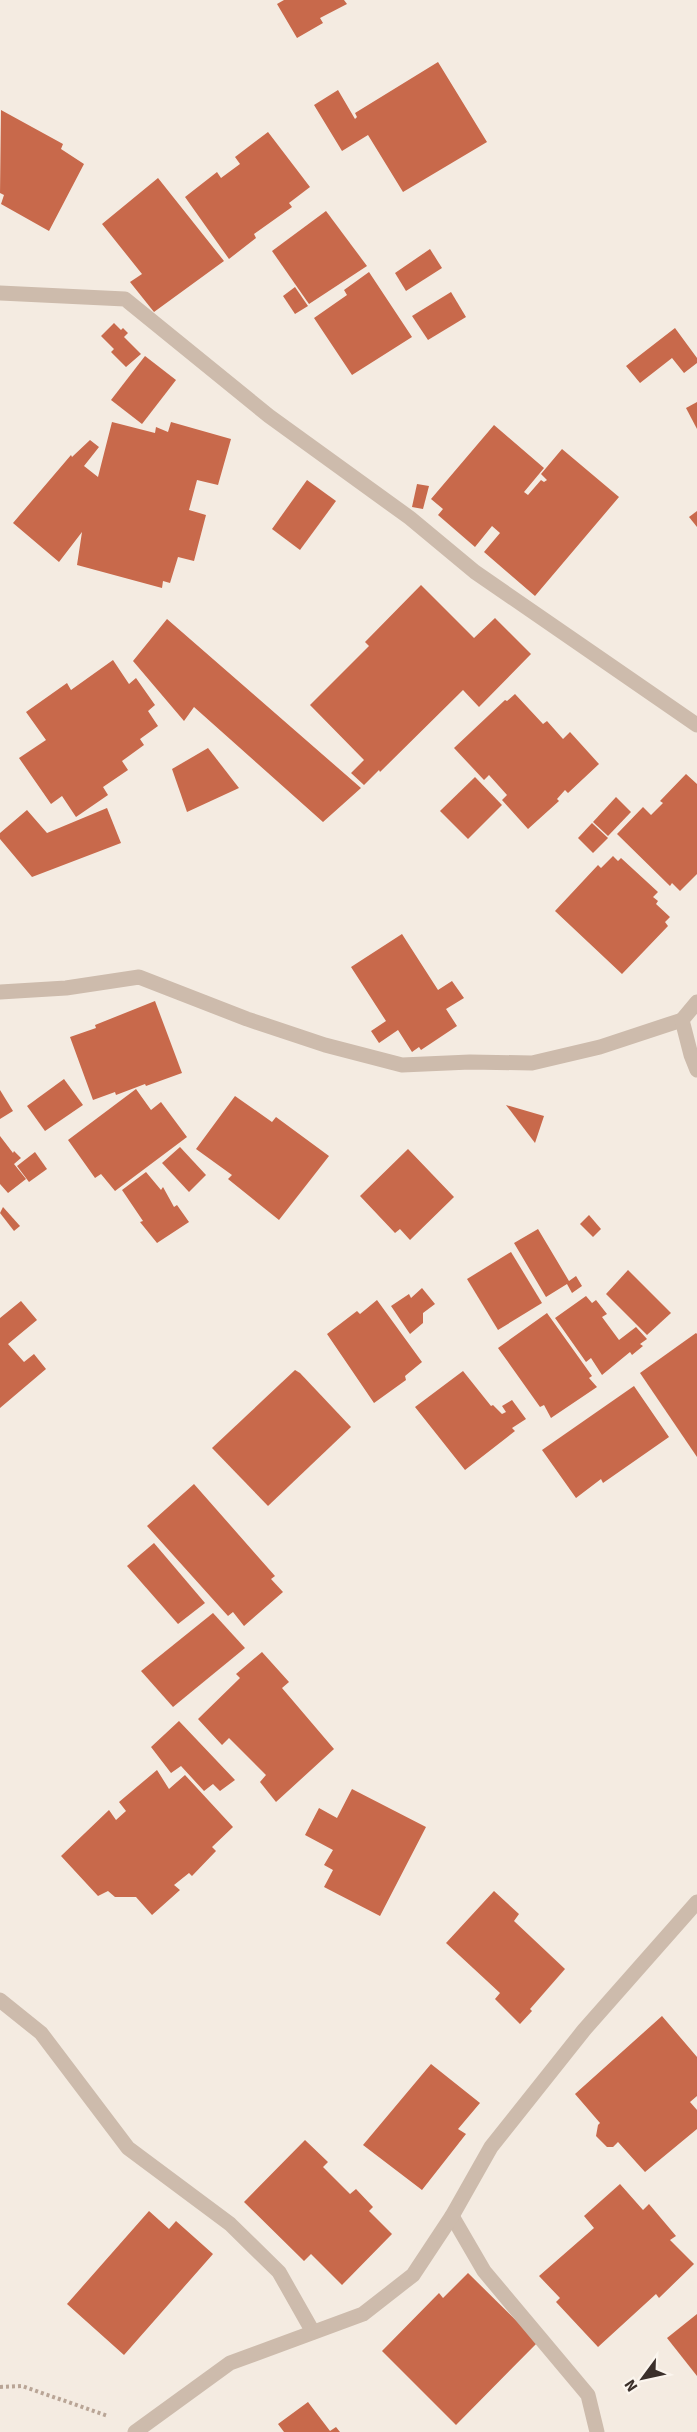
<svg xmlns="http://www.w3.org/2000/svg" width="697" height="2432" font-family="'Source Sans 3',sans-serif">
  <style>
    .building { fill: #c8694b }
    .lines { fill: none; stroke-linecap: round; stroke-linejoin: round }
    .path { stroke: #b9a596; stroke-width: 4; stroke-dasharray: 3 3; stroke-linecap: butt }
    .minor { stroke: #cdbbac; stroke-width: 15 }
  </style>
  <rect width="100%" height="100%" fill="#f4ebe1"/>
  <g class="building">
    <polygon points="284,0 344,0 347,4 320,18 323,23 297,38 277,4"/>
    <polygon points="438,62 487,142 403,192 368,135 342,151 314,105 338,90 355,119 357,117 355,113"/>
    <polygon points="1,110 63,144 61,149 84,164 49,231 1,204 4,195 0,193"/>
    <polygon points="268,132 310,187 289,203 292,207 254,234 256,238 229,259 185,197 217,172 221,178 240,164 235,157"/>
    <polygon points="158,178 224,261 154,312 130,282 142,274 102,224"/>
    <polygon points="326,211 367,266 309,304 272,251"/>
    <polygon points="430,249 442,268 406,291 395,273"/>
    <polygon points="369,272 412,337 352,375 314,318 347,295 344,290"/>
    <polygon points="295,287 308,306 295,314 283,296"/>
    <polygon points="451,292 466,317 428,340 412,316"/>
    <polygon points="114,323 121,330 123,328 128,333 124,337 141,354 126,367 111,352 114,349 101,336"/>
    <polygon points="675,328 697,358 697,363 684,373 672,358 640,383 626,366"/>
    <polygon points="145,356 176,380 142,424 111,400"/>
    <polygon points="697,402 697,429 686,408"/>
    <polygon points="112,422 155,433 156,427 168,432 171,422 231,439 218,485 197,480 189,510 206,515 194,561 178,557 170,583 163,581 162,588 77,565 82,532 59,562 13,523 71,455 72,457 90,440 99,447 84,466 98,477"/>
    <polygon points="494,425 544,468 524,492 528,495 541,480 544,482 547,480 541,474 562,449 619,497 535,596 484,552 500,533 492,526 475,547 438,515 443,509 431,499"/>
    <polygon points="307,480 336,501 300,550 272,529"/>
    <polygon points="417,484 429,486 423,509 412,507"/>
    <polygon points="697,511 697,527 689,517"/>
    <polygon points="421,585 474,638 495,618 531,654 479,707 463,690 380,772 379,770 364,785 351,773 364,760 310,705 369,646 365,642"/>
    <polygon points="167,619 361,788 323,822 194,707 184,721 133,661"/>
    <polygon points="113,660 129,684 136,678 155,705 148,711 158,726 140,739 144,745 122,761 128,770 103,787 108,795 76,817 62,796 51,804 19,758 46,740 26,712 67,683 71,690"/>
    <polygon points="515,694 543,724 547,721 563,739 570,732 599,764 568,793 565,790 557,799 559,801 528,829 502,800 507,795 489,775 484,780 454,748 505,700 507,701"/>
    <polygon points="208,748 239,788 187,812 172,769"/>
    <polygon points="686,774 697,784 697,874 680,891 672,883 670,886 617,834 643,807 651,815 663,803 660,801"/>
    <polygon points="475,777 502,805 468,839 440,811"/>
    <polygon points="616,797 631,812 608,836 593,822"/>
    <polygon points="107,808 121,843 32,877 0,839 0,833 27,810 47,833"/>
    <polygon points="592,823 608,838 593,853 578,838"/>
    <polygon points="613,856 618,861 621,858 658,892 653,897 658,901 656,904 670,917 665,922 668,926 622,974 555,911 598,865 601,868"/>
    <polygon points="402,934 438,990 452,981 464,998 446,1009 457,1026 421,1050 419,1047 412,1052 398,1030 379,1043 371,1031 386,1021 351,967"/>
    <polygon points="155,1001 182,1073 146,1086 145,1084 116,1095 115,1092 93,1100 70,1037 96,1028 95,1025"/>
    <polygon points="64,1079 83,1105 45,1131 27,1106"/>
    <polygon points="136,1089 151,1110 161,1102 187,1137 115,1191 101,1174 95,1178 68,1140"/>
    <polygon points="0,1090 13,1111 0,1119"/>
    <polygon points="235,1096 272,1122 276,1117 329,1156 279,1220 228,1179 232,1175 196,1149"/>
    <polygon points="506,1105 544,1116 535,1143"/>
    <polygon points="0,1136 13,1153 14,1151 21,1158 14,1164 26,1179 8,1193 0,1184"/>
    <polygon points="180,1147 206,1175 189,1192 162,1163"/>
    <polygon points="408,1149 454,1197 410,1240 400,1229 395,1233 360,1196"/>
    <polygon points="35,1152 47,1169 29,1182 17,1166"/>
    <polygon points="146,1172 161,1190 163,1187 174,1207 177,1205 189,1222 157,1243 140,1222 143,1221 122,1190"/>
    <polygon points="3,1207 20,1226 14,1231 0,1213"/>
    <polygon points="589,1215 601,1229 593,1237 580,1224"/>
    <polygon points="538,1229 569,1281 576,1276 582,1286 572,1293 567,1284 546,1297 514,1243"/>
    <polygon points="511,1252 542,1303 498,1330 467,1279"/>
    <polygon points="628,1270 671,1313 647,1335 606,1294"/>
    <polygon points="422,1288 435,1304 423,1313 423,1323 410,1334 391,1306 409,1294 411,1298"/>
    <polygon points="586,1296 592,1303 596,1300 607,1314 602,1317 619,1340 636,1327 647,1339 640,1344 643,1346 632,1355 630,1352 602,1375 591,1358 586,1362 555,1318"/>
    <polygon points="377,1300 422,1362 405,1376 406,1380 374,1403 327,1334 357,1311 360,1314"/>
    <polygon points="21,1301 37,1320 8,1344 24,1362 34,1354 46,1369 0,1408 0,1318"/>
    <polygon points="547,1313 592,1376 589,1378 597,1387 551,1418 544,1405 540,1407 498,1348"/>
    <polygon points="696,1333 697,1334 697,1457 640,1373"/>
    <polygon points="295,1370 300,1373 351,1427 268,1506 212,1448"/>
    <polygon points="463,1371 491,1406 493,1405 502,1414 506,1412 502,1406 512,1400 526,1419 512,1428 515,1431 465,1470 415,1407"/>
    <polygon points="634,1386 669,1437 603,1483 601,1479 576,1498 542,1450"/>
    <polygon points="194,1484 275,1576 271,1579 283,1592 244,1626 233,1612 228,1616 147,1526"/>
    <polygon points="154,1543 205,1603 178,1624 127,1566"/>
    <polygon points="213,1613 245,1648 173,1707 141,1671"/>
    <polygon points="262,1652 289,1682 282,1688 334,1749 276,1802 260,1782 266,1775 229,1738 222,1745 198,1719 240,1678 236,1674"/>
    <polygon points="179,1721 235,1780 220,1791 213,1784 204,1791 181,1766 171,1773 151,1747"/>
    <polygon points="157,1770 169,1789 185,1775 233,1827 212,1847 216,1851 192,1876 189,1873 174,1885 180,1890 152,1915 136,1897 115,1897 108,1891 98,1896 61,1856 109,1810 116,1820 126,1811 119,1802"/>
    <polygon points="352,1789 426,1827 380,1916 324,1887 333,1870 324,1865 333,1850 305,1835 319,1808 337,1818"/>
    <polygon points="494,1891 519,1914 514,1921 565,1969 530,2009 532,2011 520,2024 495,1999 500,1993 446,1943"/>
    <polygon points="662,2016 697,2057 697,2096 690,2102 697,2110 697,2129 645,2172 618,2142 613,2147 607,2147 596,2136 598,2125 600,2123 575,2094"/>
    <polygon points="431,2064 480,2103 458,2129 466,2134 422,2190 363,2145"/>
    <polygon points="305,2140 328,2162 323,2167 350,2194 356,2189 373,2207 369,2211 392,2234 342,2285 311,2254 304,2261 244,2202"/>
    <polygon points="620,2184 643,2210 649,2204 676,2236 670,2240 694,2264 659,2298 656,2294 598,2347 556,2302 560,2298 539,2276 594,2228 584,2216"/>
    <polygon points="149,2211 169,2229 176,2221 213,2254 124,2355 67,2304"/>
    <polygon points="468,2273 538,2342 456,2425 382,2351 439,2293 443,2298"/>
    <polygon points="697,2314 697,2376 667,2338"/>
    <polygon points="308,2402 330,2431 336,2427 340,2432 284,2432 278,2424"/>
  </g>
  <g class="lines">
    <polyline class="path" points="0,2387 22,2386 108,2416"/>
    <g class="minor">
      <polyline points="0,293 125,299 269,416 410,518 475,572 697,725"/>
      <polyline points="0,992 66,988 139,977 247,1019 325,1045 402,1065 470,1062 532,1063 600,1047 682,1020"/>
      <polyline points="697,1002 682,1020 691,1055 697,1070"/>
      <polyline points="0,2000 41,2033 128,2148 230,2224 279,2272 313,2332"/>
      <polyline points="452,2216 484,2271 588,2395 597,2432"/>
      <polyline points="135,2432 230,2363 363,2314 413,2275 452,2216 491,2147 584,2030 697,1902"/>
    </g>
  </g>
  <g transform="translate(643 2378) rotate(237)" stroke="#fbf5ee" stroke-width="4.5" paint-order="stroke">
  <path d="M0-4.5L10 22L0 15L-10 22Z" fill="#3b302b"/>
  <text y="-9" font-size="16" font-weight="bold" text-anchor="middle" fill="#3b302b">N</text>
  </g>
</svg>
